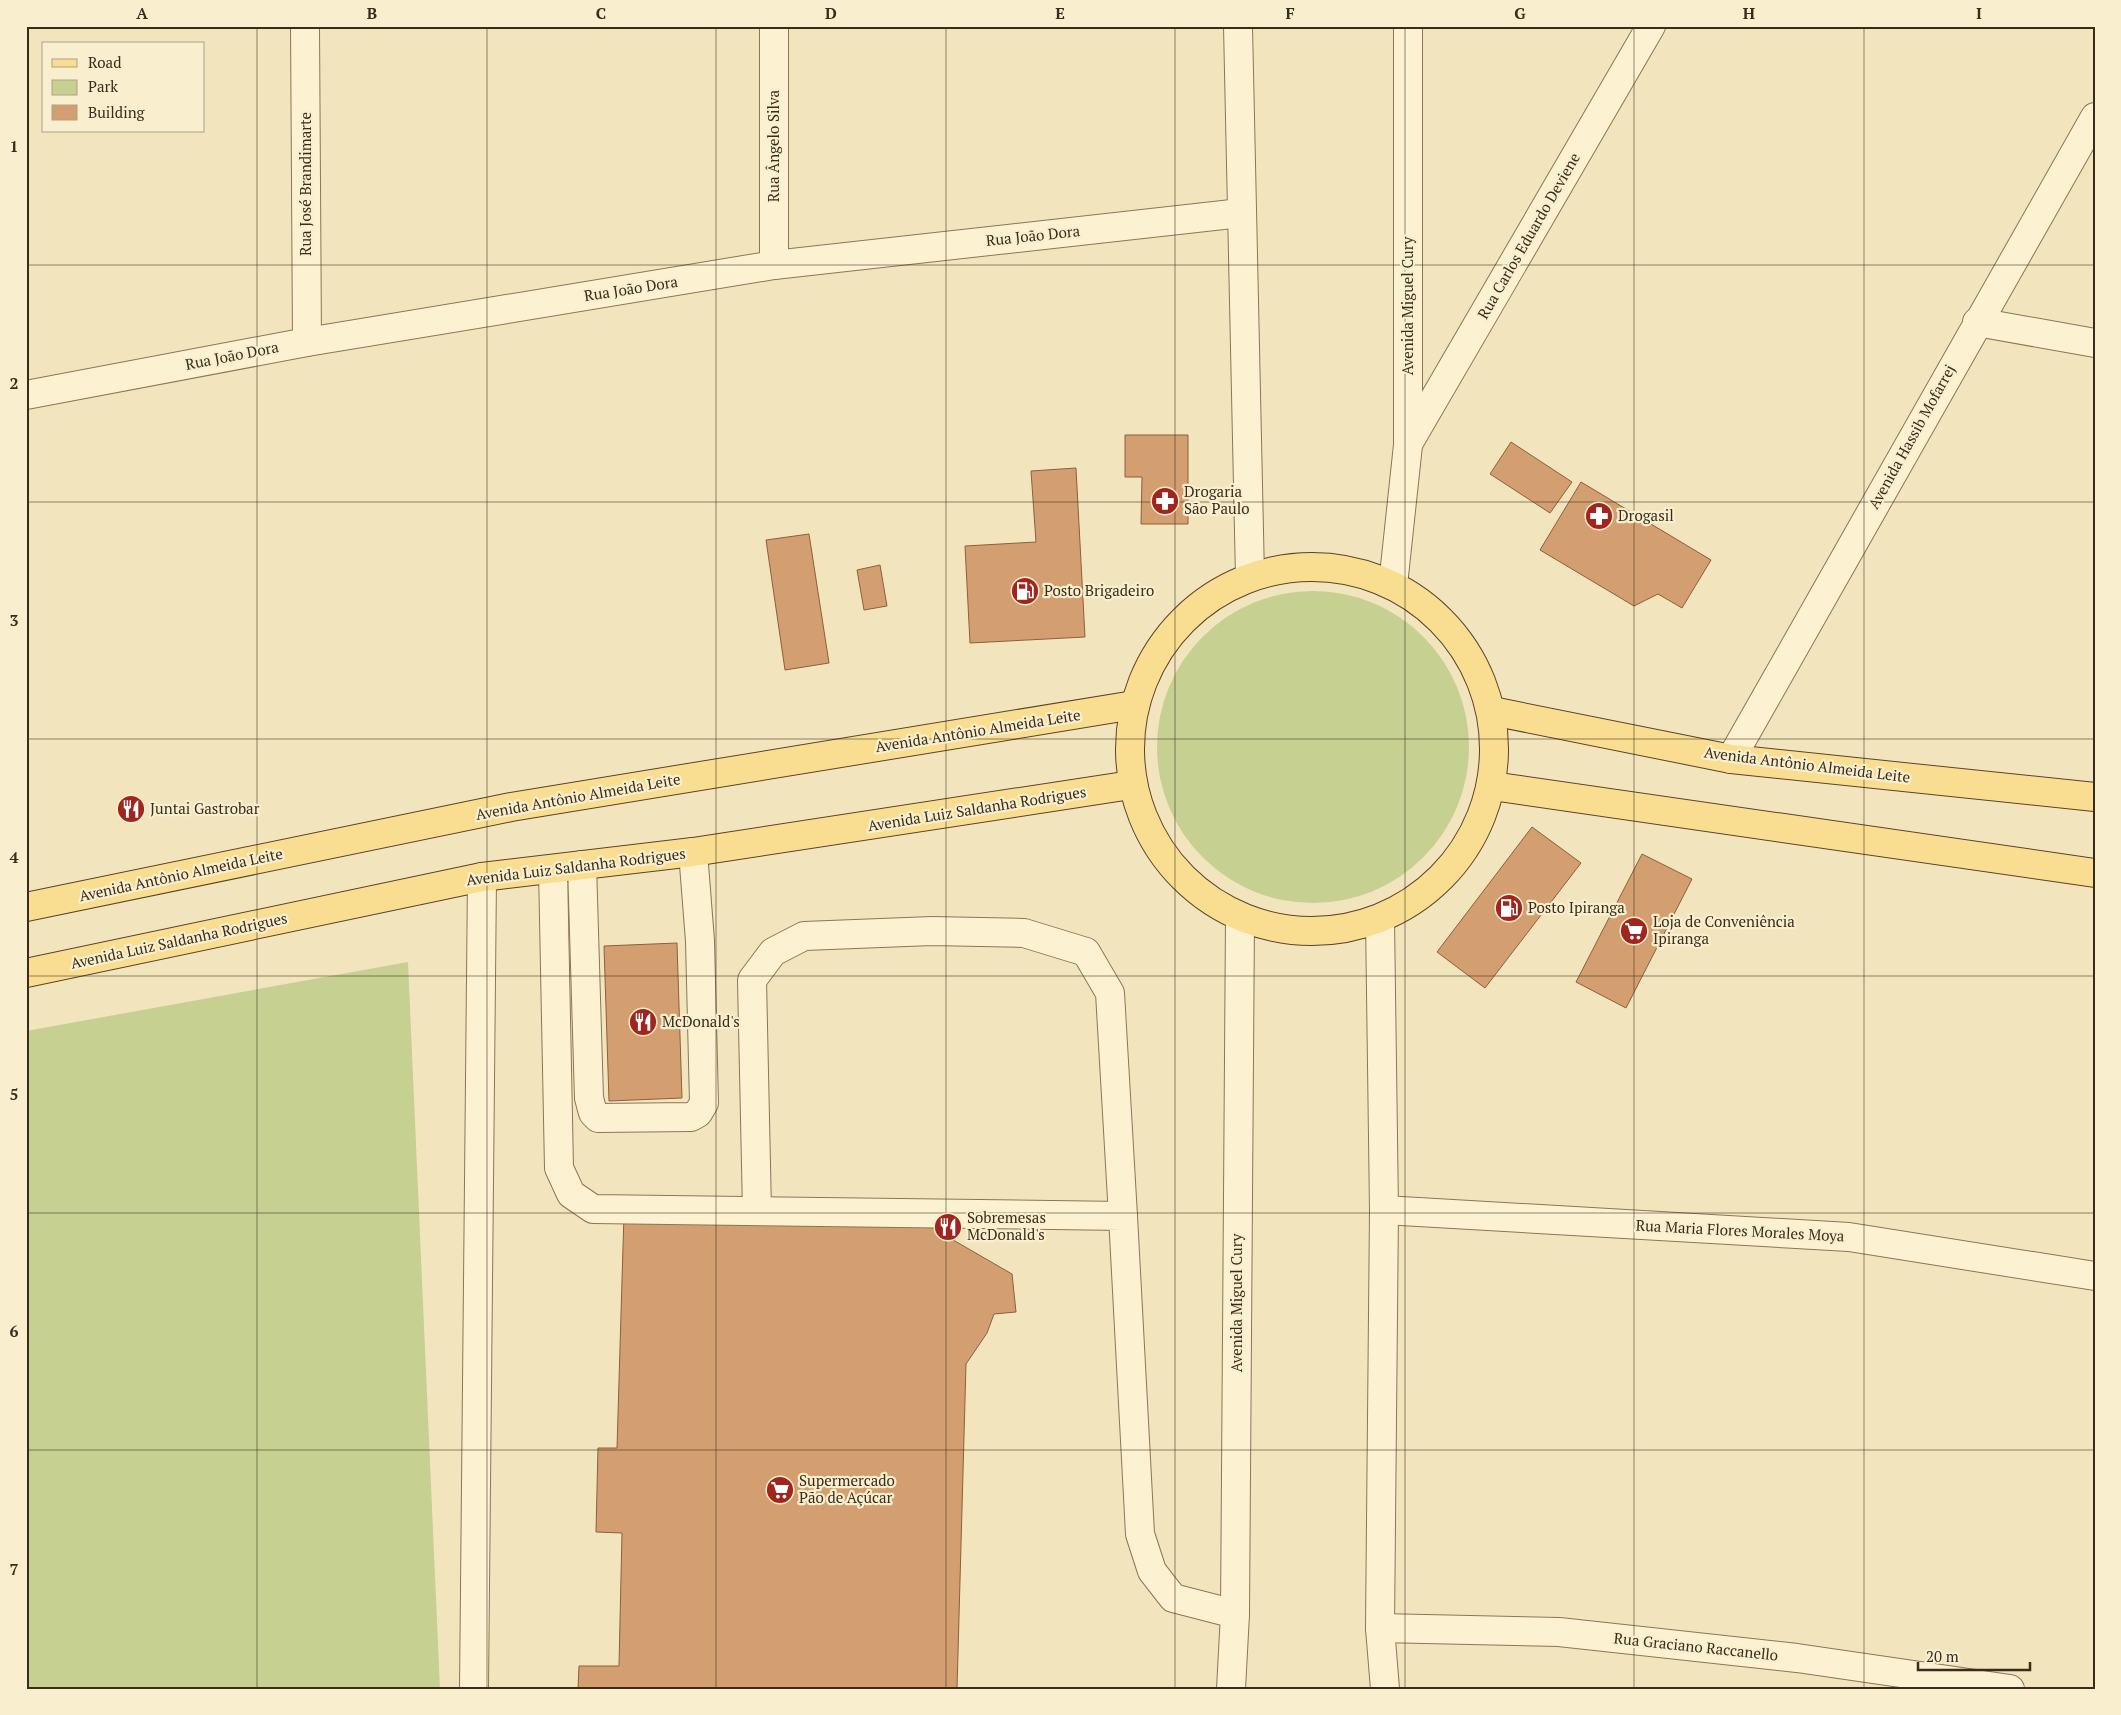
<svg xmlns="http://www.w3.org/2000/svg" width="2121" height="1715" font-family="'PT Serif',serif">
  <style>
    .green { fill: #c6d191 }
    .building { fill: #d49f70; stroke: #8e5f39 }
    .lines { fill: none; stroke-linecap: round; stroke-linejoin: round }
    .minor-casing { stroke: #8c7555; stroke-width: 30 }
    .major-casing { stroke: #59432a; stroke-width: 30 }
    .minor { stroke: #fcf2d2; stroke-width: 28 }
    .major { stroke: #f9de92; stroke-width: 28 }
    .grid { fill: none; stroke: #3a2c1b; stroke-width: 1; stroke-opacity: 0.55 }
    .labels { text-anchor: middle; stroke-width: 4.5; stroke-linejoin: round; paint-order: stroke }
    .street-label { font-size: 15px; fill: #3a2c1b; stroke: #f9efcf }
    .poi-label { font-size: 15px; fill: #3a2c1b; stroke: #f9efcf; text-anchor: start }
    .neatline { fill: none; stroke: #3a2c1b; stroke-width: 2 }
    .grid-label { font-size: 16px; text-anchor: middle; font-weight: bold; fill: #3a2c1b }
  </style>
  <rect width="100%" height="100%" fill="#f2e5be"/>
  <g class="green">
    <circle cx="1313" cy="747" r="156"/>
    <polygon points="408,962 440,1689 26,1689 26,1031"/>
  </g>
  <g class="building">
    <polygon points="1125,435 1188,435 1188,524 1141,524 1142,477 1125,477"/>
    <polygon points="1511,442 1572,482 1550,513 1490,474"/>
    <polygon points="1076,468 1085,637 970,643 965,546 1036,542 1031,471"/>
    <polygon points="1581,482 1711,560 1682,608 1658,594 1634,606 1540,550"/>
    <polygon points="809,534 829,663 785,670 766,540"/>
    <polygon points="880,565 887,606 864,610 857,570"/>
    <polygon points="1532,827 1581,863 1485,988 1437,952"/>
    <polygon points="1642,854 1692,879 1626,1008 1576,982"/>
    <polygon points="677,943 682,1098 609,1101 604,946"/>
    <polygon points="624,1214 922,1222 1012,1274 1016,1312 994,1314 987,1333 966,1364 957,1689 578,1689 579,1666 619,1666 622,1533 596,1532 598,1448 617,1448"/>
  </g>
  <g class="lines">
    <defs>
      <g id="minor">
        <polyline points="305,26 307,342"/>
        <polyline points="774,26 774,265"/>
        <polyline points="1238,26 1250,577"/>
        <polyline points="1977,322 2095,343"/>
        <polyline points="26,395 307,342 774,265 1241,213"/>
        <polyline points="1408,444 1651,26"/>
        <polyline points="1393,585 1408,445 1408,26"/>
        <polyline points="1731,759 2095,117"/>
        <polyline points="582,865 589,1098 593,1113 598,1118 691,1117 698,1113 704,1103 700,941 693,852"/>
        <polyline points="553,869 559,1168 571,1194 593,1209 1123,1216 1140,1534 1152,1571 1173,1598 1235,1614"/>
        <polyline points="1380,919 1384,1210 1380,1628 1385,1689"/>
        <polyline points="1384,1210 1849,1237 2095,1276"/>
        <polyline points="757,1211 752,980 773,952 804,936 932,931 1024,933 1086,952 1110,993 1123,1216"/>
        <polyline points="1380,1628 1559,1632 1797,1658 2010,1689"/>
        <polyline points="474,1689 482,877"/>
        <polyline points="1231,1689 1235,1614 1240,918"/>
      </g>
      <g id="major">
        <circle cx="1312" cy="749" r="182"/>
        <polyline points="1492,711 1731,759 2095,797"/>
        <polyline points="1492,786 2095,873"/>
        <polyline points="26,907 511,807 1134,705"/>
        <polyline points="26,973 482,877 693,852 1131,785"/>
      </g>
    </defs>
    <use href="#minor" class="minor-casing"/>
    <use href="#major" class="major-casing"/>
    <use href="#minor" class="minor"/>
    <use href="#major" class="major"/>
  </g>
  <path class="grid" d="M257 26V1689M487 26V1689M716 26V1689M946 26V1689M1175 26V1689M1405 26V1689M1634 26V1689M1864 26V1689M26 265H2095M26 502H2095M26 739H2095M26 976H2095M26 1213H2095M26 1450H2095"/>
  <defs>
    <symbol id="pharmacy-disc" viewBox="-11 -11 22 22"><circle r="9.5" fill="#a1251f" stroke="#f9efcf"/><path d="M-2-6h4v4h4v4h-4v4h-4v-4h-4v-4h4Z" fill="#fff"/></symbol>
    <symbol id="fuel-disc" viewBox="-11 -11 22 22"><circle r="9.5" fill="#a1251f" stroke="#f9efcf"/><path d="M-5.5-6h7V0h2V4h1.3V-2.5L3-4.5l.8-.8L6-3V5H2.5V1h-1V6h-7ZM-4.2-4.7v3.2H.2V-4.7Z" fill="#fff"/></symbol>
    <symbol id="restaurant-disc" viewBox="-11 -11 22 22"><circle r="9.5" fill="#a1251f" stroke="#f9efcf"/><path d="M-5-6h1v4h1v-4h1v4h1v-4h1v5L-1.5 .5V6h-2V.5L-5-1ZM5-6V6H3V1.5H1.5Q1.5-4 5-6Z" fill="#fff"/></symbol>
    <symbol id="supermarket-disc" viewBox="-11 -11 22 22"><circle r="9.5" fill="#a1251f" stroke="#f9efcf"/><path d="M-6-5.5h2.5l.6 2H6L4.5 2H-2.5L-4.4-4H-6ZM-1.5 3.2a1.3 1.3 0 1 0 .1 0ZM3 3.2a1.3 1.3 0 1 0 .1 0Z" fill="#fff"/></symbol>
  </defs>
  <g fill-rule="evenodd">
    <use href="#pharmacy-disc" x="1149" y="485" width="32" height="32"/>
    <use href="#pharmacy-disc" x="1583" y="500" width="32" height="32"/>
    <use href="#fuel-disc" x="1009" y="575" width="32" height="32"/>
    <use href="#restaurant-disc" x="115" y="793" width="32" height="32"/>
    <use href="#fuel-disc" x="1493" y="892" width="32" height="32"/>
    <use href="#supermarket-disc" x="1618" y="915" width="32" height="32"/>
    <use href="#restaurant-disc" x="627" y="1006" width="32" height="32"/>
    <use href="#restaurant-disc" x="932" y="1211" width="32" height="32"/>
    <use href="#supermarket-disc" x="764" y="1474" width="32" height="32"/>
  </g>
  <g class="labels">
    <g class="street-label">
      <text transform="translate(774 146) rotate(-90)" y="5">Rua Ângelo Silva</text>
      <text transform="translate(306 184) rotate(-90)" y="5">Rua José Brandimarte</text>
      <text transform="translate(1033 236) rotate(-6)" y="5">Rua João Dora</text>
      <text transform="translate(1529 236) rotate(-60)" y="5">Rua Carlos Eduardo Deviene</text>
      <text transform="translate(631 289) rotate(-9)" y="5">Rua João Dora</text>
      <text transform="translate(1408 306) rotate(-90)" y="5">Avenida Miguel Cury</text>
      <text transform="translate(232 356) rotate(-11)" y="5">Rua João Dora</text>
      <text transform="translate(1912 437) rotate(-61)" y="5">Avenida Hassib Mofarrej</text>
      <text transform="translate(978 731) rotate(-9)" y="5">Avenida Antônio Almeida Leite</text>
      <text transform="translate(1807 765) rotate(7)" y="5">Avenida Antônio Almeida Leite</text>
      <text transform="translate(578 797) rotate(-10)" y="5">Avenida Antônio Almeida Leite</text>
      <text transform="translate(977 809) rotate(-9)" y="5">Avenida Luiz Saldanha Rodrigues</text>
      <text transform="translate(576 867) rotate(-7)" y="5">Avenida Luiz Saldanha Rodrigues</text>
      <text transform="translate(181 875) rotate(-12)" y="5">Avenida Antônio Almeida Leite</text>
      <text transform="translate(179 941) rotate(-12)" y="5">Avenida Luiz Saldanha Rodrigues</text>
      <text transform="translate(1740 1231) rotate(3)" y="5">Rua Maria Flores Morales Moya</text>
      <text transform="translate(1237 1303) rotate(-90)" y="5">Avenida Miguel Cury</text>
      <text transform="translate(1696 1647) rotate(6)" y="5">Rua Graciano Raccanello</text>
    </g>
    <g class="poi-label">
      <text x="1184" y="497">Drogaria<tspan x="1184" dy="17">São Paulo</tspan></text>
      <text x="1618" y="521">Drogasil</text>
      <text x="1044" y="596">Posto Brigadeiro</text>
      <text x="150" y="814">Juntai Gastrobar</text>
      <text x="1528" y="913">Posto Ipiranga</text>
      <text x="1653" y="927">Loja de Conveniência<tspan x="1653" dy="17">Ipiranga</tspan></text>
      <text x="662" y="1027">McDonald's</text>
      <text x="967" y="1223">Sobremesas<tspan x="967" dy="17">McDonald's</tspan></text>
      <text x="799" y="1486">Supermercado<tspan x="799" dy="17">Pão de Açúcar</tspan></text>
    </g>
  </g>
  <rect width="2121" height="1715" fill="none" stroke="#f9efcf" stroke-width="55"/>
  <rect x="42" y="42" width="162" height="90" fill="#f9efcf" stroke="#ada187"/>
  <rect x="52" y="59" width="25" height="8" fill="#f9de92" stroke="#ada187"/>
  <text x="88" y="68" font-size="15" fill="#3a2c1b">Road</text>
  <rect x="52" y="80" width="25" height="15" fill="#c6d191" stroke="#ada187"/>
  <text x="88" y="92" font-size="15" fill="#3a2c1b">Park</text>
  <rect x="52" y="105" width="25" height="15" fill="#d49f70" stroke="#ada187"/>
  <text x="88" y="118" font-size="15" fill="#3a2c1b">Building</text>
  <path d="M1918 1662v8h112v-8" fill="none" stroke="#3a2c1b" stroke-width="2.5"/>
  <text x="1926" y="1662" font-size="15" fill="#3a2c1b" stroke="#f9efcf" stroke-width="4" paint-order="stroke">20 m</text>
  <rect x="28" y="28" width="2066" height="1660" class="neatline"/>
  <g class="grid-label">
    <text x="142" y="19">A</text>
    <text x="372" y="19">B</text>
    <text x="601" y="19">C</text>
    <text x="831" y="19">D</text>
    <text x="1060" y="19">E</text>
    <text x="1290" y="19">F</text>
    <text x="1520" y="19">G</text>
    <text x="1749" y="19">H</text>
    <text x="1979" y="19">I</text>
    <text x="14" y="152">1</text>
    <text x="14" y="389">2</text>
    <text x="14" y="626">3</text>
    <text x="14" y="863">4</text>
    <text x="14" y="1100">5</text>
    <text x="14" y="1337">6</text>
    <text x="14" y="1575">7</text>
  </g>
</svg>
